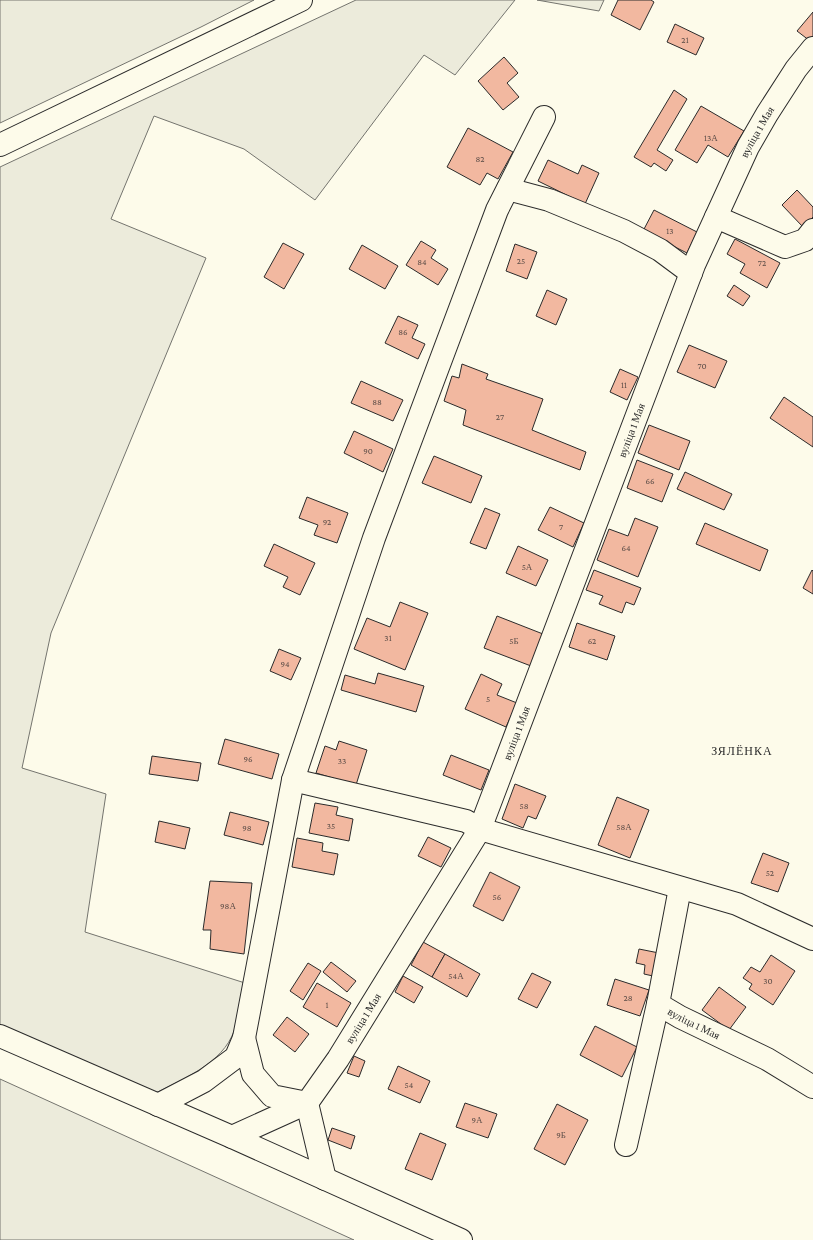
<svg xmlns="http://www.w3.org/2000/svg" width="813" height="1240" font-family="'Crimson Pro',serif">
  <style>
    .green { fill: #ecebdb; stroke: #74746e }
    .building { fill: #f2b8a0; stroke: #2b2b2b }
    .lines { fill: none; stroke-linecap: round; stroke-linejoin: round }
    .minor-casing { stroke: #2b2b2b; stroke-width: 24 }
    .minor { stroke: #fdfbea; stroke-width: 22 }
    .labels { text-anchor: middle; stroke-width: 3; stroke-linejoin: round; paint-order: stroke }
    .number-label { font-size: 9px; fill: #5d4e48 }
    .street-label { font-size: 11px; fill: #2b2b2b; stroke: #fdfbea }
    .neighbourhood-label { font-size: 12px; letter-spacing: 1px; fill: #2b2b2b; stroke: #fdfbea }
  </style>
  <rect width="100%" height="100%" fill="#fdfbea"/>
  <g class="green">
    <polygon points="0,0 254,0 201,27 0,123"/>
    <path d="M356 0H515L455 75 424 55 315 200 244 149 154 116 111 219 206 258 51 633 22 768 106 794 85 932 245 983C242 999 239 1016 234 1031 223 1063 183 1079 156 1093L0 1025V167Z"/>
    <polygon points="537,0 604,0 599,11"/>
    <polygon points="0,1079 354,1240 0,1240"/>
  </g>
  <g class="building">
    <polygon points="618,0 651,0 654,2 640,30 611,15"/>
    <polygon points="813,12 813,37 810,41 797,31"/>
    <polygon points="675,24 704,38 696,55 667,42"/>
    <polygon points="504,57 518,73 507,83 519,97 503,110 478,81"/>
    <polygon points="674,90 687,99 657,150 673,160 666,171 654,163 651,167 634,157"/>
    <polygon points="701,106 744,131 728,157 708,145 697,163 675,150"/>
    <polygon points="468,128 513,152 498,179 487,173 480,185 447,167"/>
    <polygon points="548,160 578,174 582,165 599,173 585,204 538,181"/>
    <polygon points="797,190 813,207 813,217 803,227 782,205"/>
    <polygon points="654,210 697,232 687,253 643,231"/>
    <polygon points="735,239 780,263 767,288 740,273 745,264 727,254"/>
    <polygon points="421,241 436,250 431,258 448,269 438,285 406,265"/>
    <polygon points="283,243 304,254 284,289 264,277"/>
    <polygon points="515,244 537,252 527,279 506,271"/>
    <polygon points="362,245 398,266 385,289 349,269"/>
    <polygon points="734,285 750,296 743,306 727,296"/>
    <polygon points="547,290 567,299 556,325 536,316"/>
    <polygon points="398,316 418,325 412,338 425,344 418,359 385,343"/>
    <polygon points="689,345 727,361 715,388 677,372"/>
    <polygon points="462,364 488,374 486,379 543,399 532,430 586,452 580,470 463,425 466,410 444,401 452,376 459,378"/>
    <polygon points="620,369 638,377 627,400 610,392"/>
    <polygon points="361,381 403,400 393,421 351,403"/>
    <polygon points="784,397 813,417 813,447 770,418"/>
    <polygon points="649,425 690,441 679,470 638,453"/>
    <polygon points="354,431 393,449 383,472 344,453"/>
    <polygon points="434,456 482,476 471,503 422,483"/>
    <polygon points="637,460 673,474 662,502 627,488"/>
    <polygon points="685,472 732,494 724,510 677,489"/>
    <polygon points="307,497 348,513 337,543 314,535 318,525 299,518"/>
    <polygon points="550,507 584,523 573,547 538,530"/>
    <polygon points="485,508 500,514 486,549 470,543"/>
    <polygon points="635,518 658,527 638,577 597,560 609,529 628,536"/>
    <polygon points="705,523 768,550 760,571 696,544"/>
    <polygon points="274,544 315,563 300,595 283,587 288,577 264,566"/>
    <polygon points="518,546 548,560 536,586 506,573"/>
    <polygon points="594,570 641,588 634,605 626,602 622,613 599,604 603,596 586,590"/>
    <polygon points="812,570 813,571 813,594 803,588"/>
    <polygon points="400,602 428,613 405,670 354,649 367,618 390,627"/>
    <polygon points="497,616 543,634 531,666 484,648"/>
    <polygon points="577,623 615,636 607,660 569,647"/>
    <polygon points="279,649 301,658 291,680 270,671"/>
    <polygon points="378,673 424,686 416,712 341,690 345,675 375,684"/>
    <polygon points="481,674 502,684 497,695 517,703 506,727 465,709"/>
    <polygon points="225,739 279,754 272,779 218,764"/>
    <polygon points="339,741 367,750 356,785 316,773 325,746 336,750"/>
    <polygon points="451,755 489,770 481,790 443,775"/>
    <polygon points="152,756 201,763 198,781 149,774"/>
    <polygon points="515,784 546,796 536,819 528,816 523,828 502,819"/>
    <polygon points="617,797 649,810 630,858 598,845"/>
    <polygon points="315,803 338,807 336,815 353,819 349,841 309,833"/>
    <polygon points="230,812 269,822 263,845 224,835"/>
    <polygon points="159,821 190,828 185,849 155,842"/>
    <polygon points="428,837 451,848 441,867 418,856"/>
    <polygon points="297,838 323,843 322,851 338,854 334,875 292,867"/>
    <polygon points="763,853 789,863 778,892 751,883"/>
    <polygon points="490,872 520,887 503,921 473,906"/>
    <polygon points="210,881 252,883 244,954 210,949 211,930 203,930"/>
    <polygon points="423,942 445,954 432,977 411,965"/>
    <polygon points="639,949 659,953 653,976 644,974 645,965 636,963"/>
    <polygon points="445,954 480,974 467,997 432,977"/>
    <polygon points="771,955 795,971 773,1005 749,989 752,984 743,978 751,967 760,972"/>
    <polygon points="331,962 356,981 347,992 323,972"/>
    <polygon points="308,963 321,971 303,1000 290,991"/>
    <polygon points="532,973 551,982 537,1008 518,999"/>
    <polygon points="403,976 423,987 414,1003 395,992"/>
    <polygon points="615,979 649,990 640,1016 607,1005"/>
    <polygon points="317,983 351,1003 337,1027 303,1007"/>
    <polygon points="719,987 746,1007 729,1030 702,1010"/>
    <polygon points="287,1017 309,1034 295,1052 273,1035"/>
    <polygon points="595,1026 637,1047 622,1077 580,1055"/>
    <polygon points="354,1056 365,1061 359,1077 347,1073"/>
    <polygon points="398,1066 430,1081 420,1103 388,1089"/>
    <polygon points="465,1103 497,1114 488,1138 456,1127"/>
    <polygon points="557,1104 588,1120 565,1165 534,1149"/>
    <polygon points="332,1128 355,1136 351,1149 328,1140"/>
    <polygon points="420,1133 446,1144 432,1180 405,1169"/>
  </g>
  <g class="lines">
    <defs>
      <g id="minor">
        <polyline points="0,145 301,0"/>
        <polyline points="508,189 549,200 624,231 660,250 691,273"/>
        <polyline points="716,217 785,247 805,240 813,230"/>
        <polyline points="293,780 466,821 480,829 737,904 813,939"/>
        <path id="s1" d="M680 888 658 1004 680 1017 767 1059 813 1087"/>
        <polyline points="0,1036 232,1137 461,1240"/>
        <polyline points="244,1038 253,1074 272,1096 307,1103 325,1179"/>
        <polyline points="158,1105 204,1081 236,1057 244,1038 293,780 374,538 497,210 544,117"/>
        <path id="s2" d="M232 1137 307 1103 338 1059 480 829 694 265 748 147 767 114 796 69 813 48"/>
        <polyline points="626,1145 658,1004"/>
      </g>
    </defs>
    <use href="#minor" class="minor-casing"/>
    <use href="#minor" class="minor"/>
  </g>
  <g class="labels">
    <g class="number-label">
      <text x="685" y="43">21</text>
      <text x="711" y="141">13А</text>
      <text x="480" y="162">82</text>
      <text x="670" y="234">13</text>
      <text x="521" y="264">25</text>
      <text x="422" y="265">84</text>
      <text x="762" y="266">72</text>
      <text x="403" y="335">86</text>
      <text x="702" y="369">70</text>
      <text x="624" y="388">11</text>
      <text x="377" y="405">88</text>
      <text x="500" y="420">27</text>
      <text x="368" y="454">90</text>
      <text x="650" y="484">66</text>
      <text x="327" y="525">92</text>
      <text x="561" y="530">7</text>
      <text x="626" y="551">64</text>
      <text x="527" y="570">5А</text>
      <text x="388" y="641">31</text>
      <text x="514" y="644">5Б</text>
      <text x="592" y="644">62</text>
      <text x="285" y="667">94</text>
      <text x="488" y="702">5</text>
      <text x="248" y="762">96</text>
      <text x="342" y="764">33</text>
      <text x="524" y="809">58</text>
      <text x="331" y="829">35</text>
      <text x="624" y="830">58А</text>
      <text x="247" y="831">98</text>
      <text x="770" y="876">52</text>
      <text x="497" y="900">56</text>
      <text x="228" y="909">98А</text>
      <text x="456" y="979">54А</text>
      <text x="768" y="984">30</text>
      <text x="628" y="1001">28</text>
      <text x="327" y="1008">1</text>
      <text x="409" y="1088">54</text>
      <text x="477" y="1123">9А</text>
      <text x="561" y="1138">9Б</text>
    </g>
    <g class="street-label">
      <text dy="4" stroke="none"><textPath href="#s2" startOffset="1157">вуліца 1 Мая</textPath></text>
      <text dy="4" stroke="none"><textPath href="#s2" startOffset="833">вуліца 1 Мая</textPath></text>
      <text dy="4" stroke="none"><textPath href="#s2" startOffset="509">вуліца 1 Мая</textPath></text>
      <text dy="4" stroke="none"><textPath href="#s2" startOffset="184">вуліца 1 Мая</textPath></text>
      <text dy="4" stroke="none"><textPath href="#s1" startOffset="159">вуліца 1 Мая</textPath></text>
    </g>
    <g class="neighbourhood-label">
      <text x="742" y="755">ЗЯЛЁНКА</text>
    </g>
  </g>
</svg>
